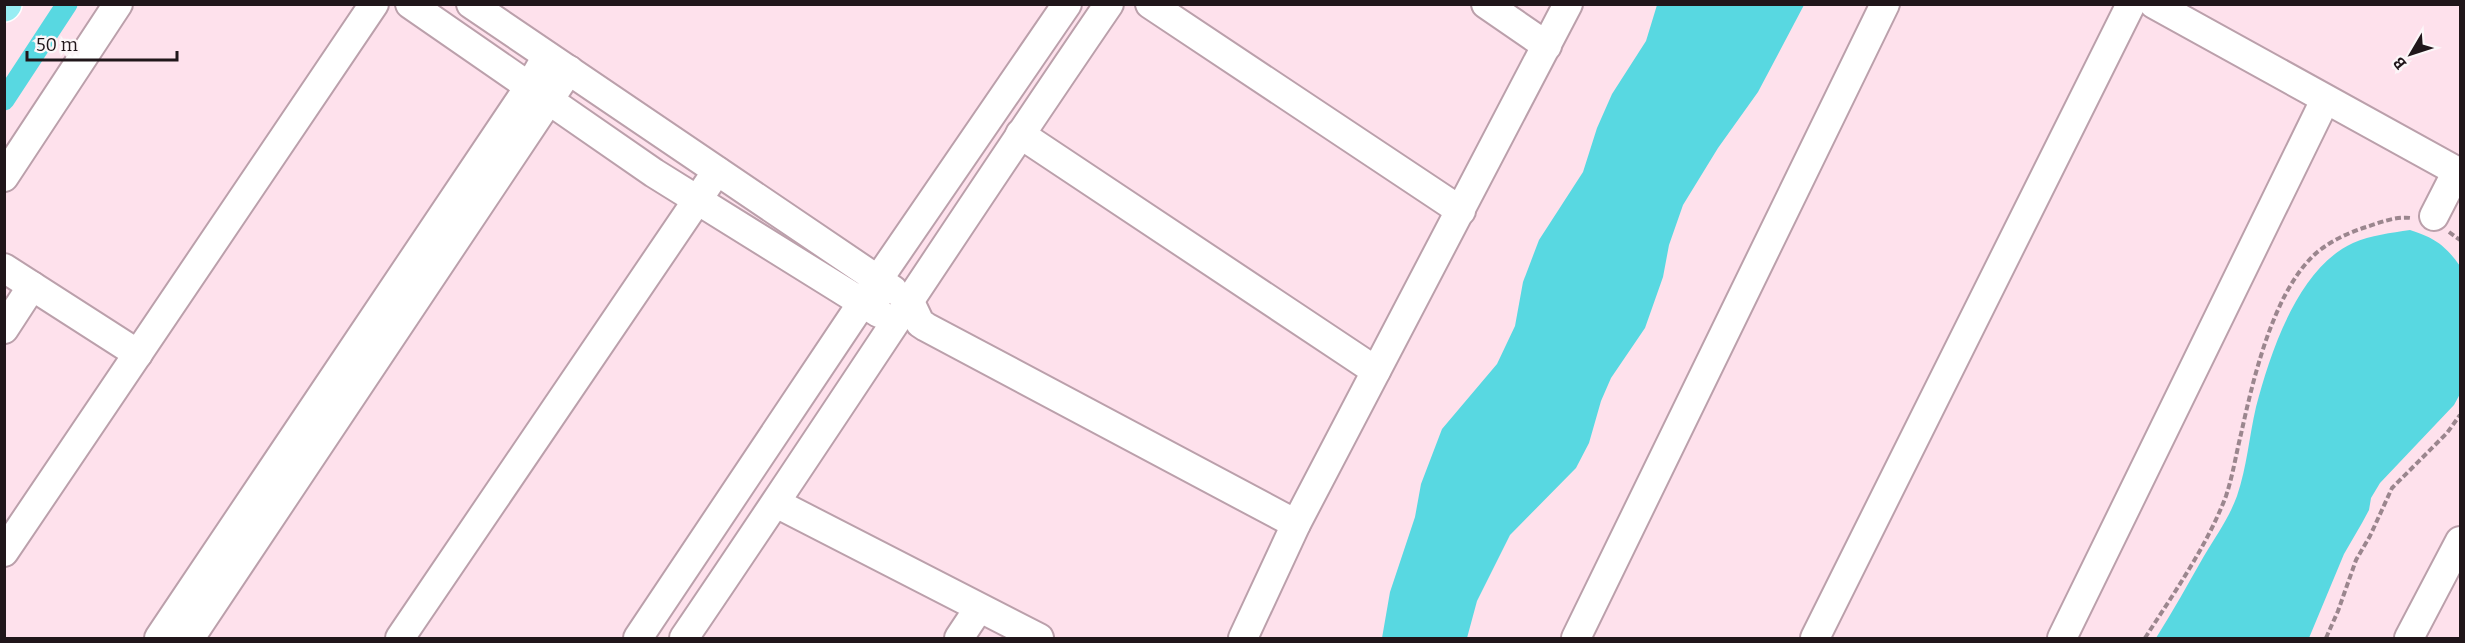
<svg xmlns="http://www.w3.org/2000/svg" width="2465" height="643" font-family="Bitter,serif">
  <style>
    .water { fill: #58d8e1 }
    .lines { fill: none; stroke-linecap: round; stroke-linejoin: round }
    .canal { stroke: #58d8e1; stroke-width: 21 }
    .minor-casing { stroke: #bba0ab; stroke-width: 32 }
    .major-casing { stroke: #fff; stroke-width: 36 }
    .path { stroke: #9b868e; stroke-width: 4; stroke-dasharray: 6 3; stroke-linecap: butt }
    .minor { stroke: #fff; stroke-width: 28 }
    .major { stroke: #98edf3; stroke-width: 33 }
  </style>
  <rect width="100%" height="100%" fill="#fee1ec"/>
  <g class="water">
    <polygon points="1657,5 1804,5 1758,92 1718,148 1683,205 1669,245 1663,277 1645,328 1611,378 1601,401 1589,443 1576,468 1510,535 1477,601 1467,638 1382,638 1390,592 1415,517 1421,484 1442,429 1497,364 1515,326 1523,282 1539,240 1583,172 1597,128 1612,94 1646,41"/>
    <path d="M2410 230C2435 238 2445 245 2460 266V394L2454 405 2380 483 2371 498 2369 510 2362 523 2344 554 2309 638H2156C2173 611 2188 584 2204 556 2216 536 2229 518 2237 496 2247 467 2249 437 2256 407 2270 353 2298 268 2353 243 2371 235 2391 233 2410 230Z"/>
  </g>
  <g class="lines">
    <polyline class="canal" points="4,100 67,4"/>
    <defs>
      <g id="minor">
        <polyline points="410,4 654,173 879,313"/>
        <polyline points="471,4 893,290"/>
        <polyline points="1150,4 1461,211"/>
        <polyline points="1486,4 1547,46"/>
        <polyline points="2154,4 2460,173"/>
        <polyline points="1020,134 1376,371"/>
        <polyline points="4,177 118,4"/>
        <polyline points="2434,216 2457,171"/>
        <polyline points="4,268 138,354"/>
        <polyline points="910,302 920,323 926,327 1296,524"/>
        <polyline points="4,329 32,286"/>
        <polyline points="776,503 1039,638"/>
        <polyline points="4,552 374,4"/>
        <polyline points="159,638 529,87 547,56"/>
        <polyline points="190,638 569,70"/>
        <polyline points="400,638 717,171"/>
        <polyline points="638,638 862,303 1067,4"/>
        <path d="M684 638C827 428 965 214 1109 4"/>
        <polyline points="959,638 979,608"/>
        <polyline points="1243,638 1296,524 1568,4"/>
        <polyline points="1576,638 1885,4"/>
        <polyline points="1815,638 2131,4"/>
        <polyline points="2062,638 2325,100"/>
        <polyline points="2409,638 2460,541"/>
      </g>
      <polyline id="major" points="4,5 5,4"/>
    </defs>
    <use href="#minor" class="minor-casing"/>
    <use href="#major" class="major-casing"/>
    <g class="path">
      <polyline points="2449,232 2460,240"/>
      <path d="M2145 638C2174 593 2207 546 2226 496 2233 475 2236 454 2241 434 2253 380 2272 297 2312 257 2325 244 2345 234 2363 228 2379 223 2395 216 2411 218"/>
      <polyline points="2326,638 2338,611 2356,560 2370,536 2392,488 2447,433 2460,415"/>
    </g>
    <use href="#minor" class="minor"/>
    <use href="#major" class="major"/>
  </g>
  <rect width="2465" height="643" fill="none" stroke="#20161a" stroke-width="12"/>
  <g transform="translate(2411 54) rotate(231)" stroke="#fcf6f8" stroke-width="4.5" paint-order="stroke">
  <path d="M0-4.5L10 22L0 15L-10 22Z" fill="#20161a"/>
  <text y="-9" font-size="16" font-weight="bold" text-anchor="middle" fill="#20161a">B</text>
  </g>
  <path d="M27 51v9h150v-9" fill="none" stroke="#20161a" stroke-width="3"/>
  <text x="36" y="51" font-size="18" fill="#20161a" stroke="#fcf6f8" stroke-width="4.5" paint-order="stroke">50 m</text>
</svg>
